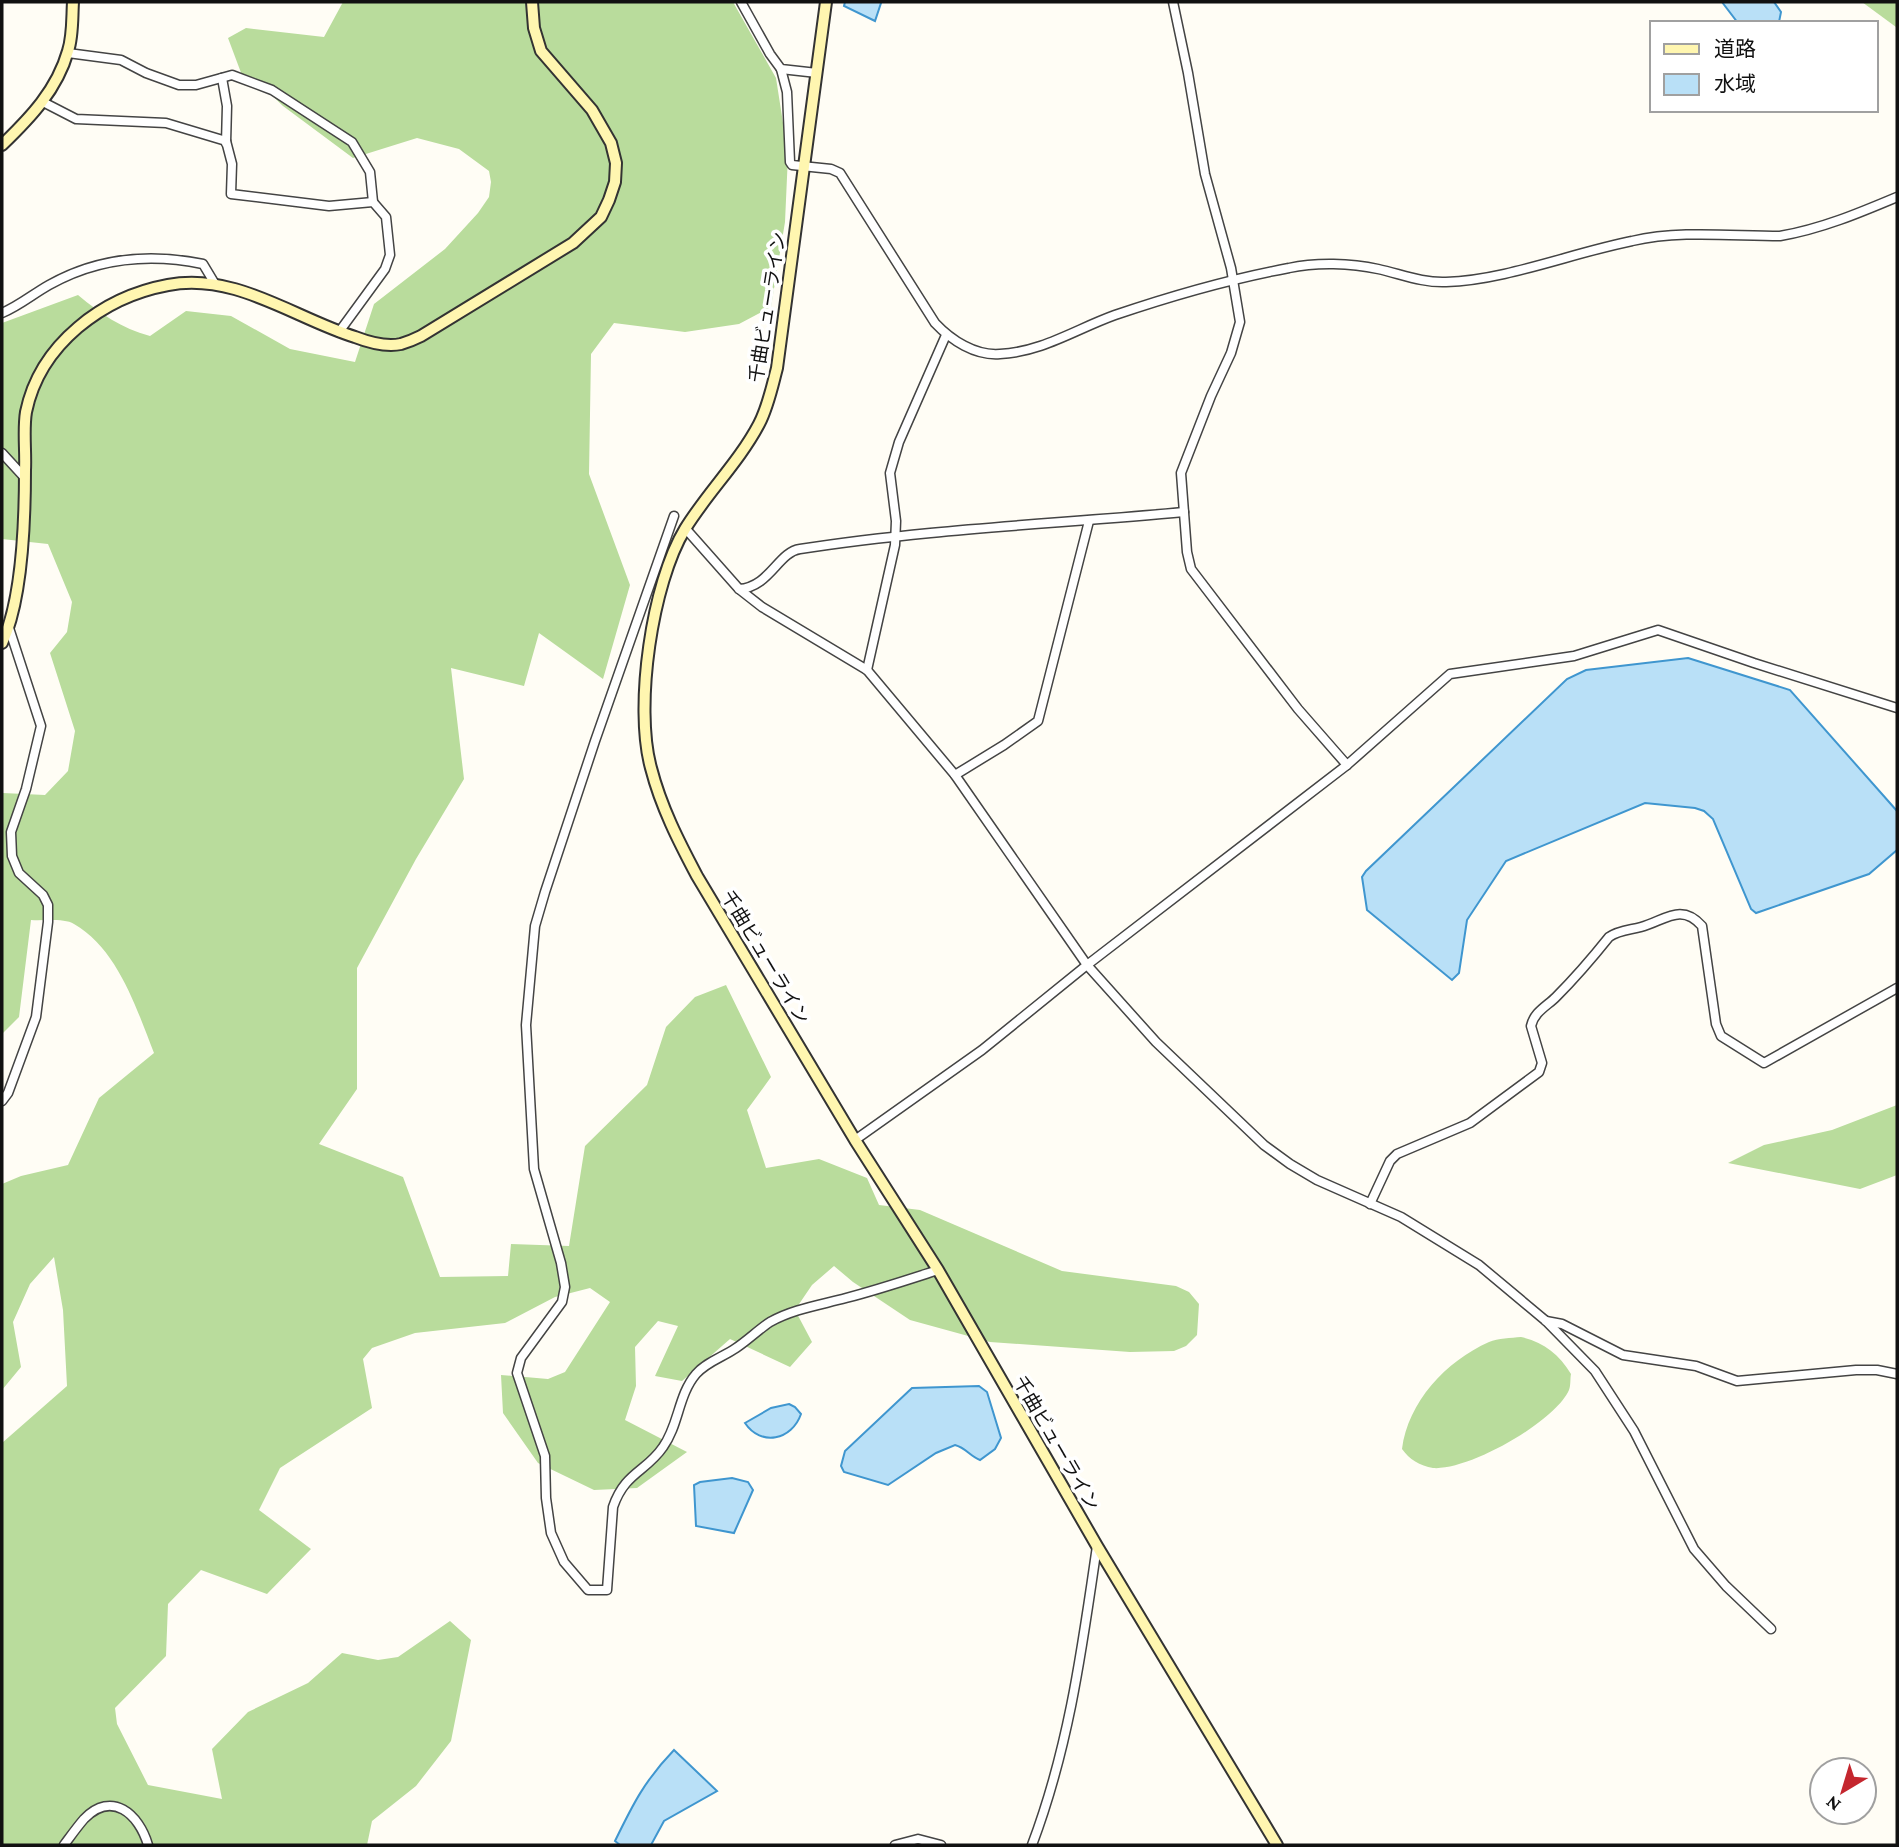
<svg xmlns="http://www.w3.org/2000/svg" width="1899" height="1847" font-family="'Crimson Pro','Noto Sans JP',serif">
  <style>
    .forest { fill: #b9dc9c }
    .water { fill: #b9e0f7; stroke: #3f96cf; stroke-width: 2 }
    .lines { fill: none; stroke-linecap: round; stroke-linejoin: round }
    .street-casing { stroke: #444; stroke-width: 11 }
    .secondary-casing { stroke: #333; stroke-width: 14 }
    .street { stroke: #fff; stroke-width: 8 }
    .secondary { stroke: #fff6b0; stroke-width: 10 }
    .labels { text-anchor: middle; stroke-width: 7; stroke-linejoin: round; paint-order: stroke }
    .street-label { font-size: 19px; fill: #111; stroke: #fff }
  </style>
  <rect width="100%" height="100%" fill="#fffdf5"/>
  <g class="forest">
    <path d="M343 2H733L776 78 788 155 785 222 771 307 739 324 685 332 614 323 591 354 589 474 630 585 603 679 539 633 524 686 451 668 464 779 416 859 357 968V1089L319 1144 403 1177 440 1277 508 1276 511 1244 569 1246 585 1146 647 1085 666 1027 695 997 726 985 771 1077 747 1110 766 1168 819 1159 867 1178 879 1205 920 1210 1062 1271 1176 1286 1189 1292 1199 1304 1197 1335 1186 1346 1174 1351 1130 1352 990 1342 910 1320 853 1282 834 1266 812 1285 795 1310 812 1342 790 1367 730 1339 682 1381 655 1376 678 1326 658 1321 635 1347 636 1386 625 1420 687 1452 637 1488 594 1490 538 1463 503 1413 501 1375 548 1379 565 1372 610 1302 590 1288 555 1297 505 1323 415 1333 372 1348 363 1359 372 1408 280 1468 259 1510 311 1549 267 1594 201 1570 168 1604 166 1656 115 1708 117 1724 148 1785 222 1799 212 1749 248 1712 308 1683 342 1653 378 1660 398 1657 450 1621 471 1640 451 1741 416 1786 372 1821 367 1845H2V1443L67 1386 63 1310 54 1257 30 1284 13 1322 21 1367 2 1390V1184L21 1176 68 1165 99 1098 154 1053C137 1010 118 949 74 924 64 918 43 921 31 920L19 1017 2 1034V796L3 793 45 795 68 771 75 731 50 653 67 632 72 602 48 544 2 539V323L78 295C101 314 121 328 150 336L186 311 231 316 290 349 355 362 374 304 445 249 478 213 489 197 491 182 489 171 459 149 417 138 353 158 283 106 260 84 243 78 228 38 246 28 324 37Z"/>
    <polygon points="1862,2 1897,2 1897,27 1896,27"/>
    <polygon points="1897,1105 1897,1175 1860,1189 1728,1163 1764,1145 1832,1130"/>
    <path d="M1521 1337C1543 1342 1559 1354 1571 1374 1570 1378 1571 1385 1569 1390 1555 1422 1468 1471 1433 1468 1420 1466 1409 1459 1402 1449 1408 1402 1446 1361 1489 1342 1498 1338 1511 1338 1521 1337Z"/>
  </g>
  <g class="water">
    <polygon points="845,2 880,2 881,3 875,21 844,6"/>
    <polygon points="1722,2 1774,2 1781,12 1779,22 1738,23"/>
    <polygon points="1688,658 1790,690 1897,811 1897,850 1869,874 1756,913 1751,909 1713,819 1704,811 1695,808 1645,803 1506,861 1467,920 1459,973 1452,980 1367,910 1362,877 1366,871 1567,679 1586,670"/>
    <path d="M979 1386 987 1392 1001 1438 995 1449 980 1460C970 1456 966 1448 955 1445L936 1453 888 1485 844 1472 841 1466 845 1451 912 1388Z"/>
    <path d="M789 1404 795 1407 801 1414C792 1440 761 1447 745 1423L771 1408Z"/>
    <polygon points="732,1478 748,1482 753,1490 734,1533 696,1526 694,1485 700,1482"/>
    <path d="M674 1750 717 1791 664 1821 651 1845H620L615 1841C633 1804 645 1780 674 1750Z"/>
  </g>
  <g class="lines">
    <defs>
      <g id="street">
        <polyline points="741,2 770,54 781,69 817,73"/>
        <polyline points="1173,2 1188,73 1205,174 1231,268 1240,322 1231,353 1211,396 1181,473 1187,552 1191,569 1298,709 1347,765"/>
        <polyline points="68,53 121,60 146,73 179,85 196,85 232,75 272,90 352,142 370,172 373,202"/>
        <path d="M781 69 787 92 790 162 792 165 831 169 840 173 935 323C951 340 975 356 1000 354 1042 352 1076 329 1115 315 1171 296 1230 279 1289 268 1316 262 1351 263 1378 269 1401 274 1422 283 1446 282 1506 280 1572 253 1632 241 1680 230 1731 236 1780 236 1821 229 1859 213 1897 197"/>
        <polyline points="222,78 227,106 226,143"/>
        <polyline points="43,102 76,119 166,123 226,141 232,164 231,194 329,206 373,202 386,217 390,255 385,269 339,332"/>
        <path d="M2 313C19 306 33 294 49 285 97 258 150 253 203 264L215 284"/>
        <polyline points="2,453 25,478"/>
        <path d="M674 516 595 741 545 892 535 926 526 1025 534 1169 561 1263 565 1287 562 1302 521 1358 517 1373 545 1456 546 1498 551 1533 564 1562 588 1590H607L613 1507C625 1472 646 1472 663 1447 679 1425 678 1395 696 1374 706 1362 723 1357 736 1348 748 1340 758 1330 770 1322 793 1309 820 1305 846 1298 877 1290 907 1280 938 1270"/>
        <polyline points="685,528 739,589 762,607 867,670 955,775 1087,965 1156,1042 1264,1145 1290,1164 1317,1180 1401,1217 1479,1265 1546,1321 1595,1371 1634,1431 1694,1549 1726,1586 1771,1629"/>
        <path d="M739 589C770 587 778 552 800 549 927 529 1056 524 1184 512"/>
        <polyline points="867,670 895,545 896,521 890,473 899,442 946,335"/>
        <polyline points="955,775 1004,745 1038,721 1089,521"/>
        <polyline points="2,1101 8,1093 36,1017 48,922 48,905 43,895 19,873 12,856 11,832 26,789 41,726 9,628"/>
        <polyline points="855,1140 982,1050 1087,965 1347,765 1450,674 1574,656 1658,630 1754,663 1897,708"/>
        <path d="M1370 1204 1390 1161 1397 1154 1470 1123 1539 1072 1542 1063 1531 1026C1534 1012 1547 1006 1556 997 1575 978 1593 957 1609 937 1619 930 1630 930 1641 927 1664 921 1681 902 1702 926L1716 1024 1721 1036 1764 1063 1897 988"/>
        <polyline points="1546,1321 1562,1324 1623,1355 1696,1366 1737,1381 1856,1370 1877,1370 1897,1374"/>
        <path d="M64 1845C70 1837 77 1827 84 1819 112 1790 139 1814 148 1845"/>
        <polyline points="895,1845 918,1839 941,1845"/>
        <path d="M1032 1845C1069 1747 1082 1649 1097 1546"/>
      </g>
      <g id="secondary">
        <path d="M826 2 777 368C772 387 768 407 759 424 739 462 707 493 685 529 652 583 634 707 651 768 661 807 679 842 697 876L855 1140 938 1270 1097 1546 1277 1845"/>
        <path d="M2 145C30 118 57 90 68 51 73 36 72 18 73 2"/>
        <path d="M2 643C23 599 25 519 25 470 26 452 23 430 26 412 40 344 103 297 168 285 235 272 294 318 355 337 368 342 387 347 401 344 408 342 415 339 421 336L573 243 601 217 609 200 615 182 616 163 611 143 592 110 541 51 534 28 532 2"/>
      </g>
    </defs>
    <use href="#street" class="street-casing"/>
    <use href="#secondary" class="secondary-casing"/>
    <use href="#street" class="street"/>
    <use href="#secondary" class="secondary"/>
  </g>
  <g class="labels">
    <g class="street-label">
      <text transform="translate(767 307) rotate(-81)" y="7">千曲ビューライン</text>
      <text transform="translate(766 957) rotate(59)" y="7">千曲ビューライン</text>
      <text transform="translate(1057 1443) rotate(60)" y="7">千曲ビューライン</text>
    </g>
  </g>
  <rect width="1899" height="1847" fill="none" stroke="#111111" stroke-width="7"/>
  <rect x="1650" y="21" width="228" height="91" fill="#ffffff" stroke="#a0a0a0" stroke-width="2"/>
  <rect x="1664" y="44" width="35" height="10" fill="#fff6b0" stroke="#a0a0a0" stroke-width="2"/>
  <text x="1714" y="56" font-size="21" fill="#111111">道路</text>
  <rect x="1664" y="74" width="35" height="21" fill="#b9e0f7" stroke="#a0a0a0" stroke-width="2"/>
  <text x="1714" y="91" font-size="21" fill="#111111">水域</text>
  <g transform="translate(1843 1791) rotate(218)"><circle r="33" fill="#ffffff" stroke="#a0a0a0" stroke-width="2"/>
  <path d="M0-5L12 26L0 18L-12 26Z" fill="#c4262e"/>
  <text y="-10" font-size="19" font-weight="bold" text-anchor="middle" fill="#111111">N</text>
  </g>
</svg>
